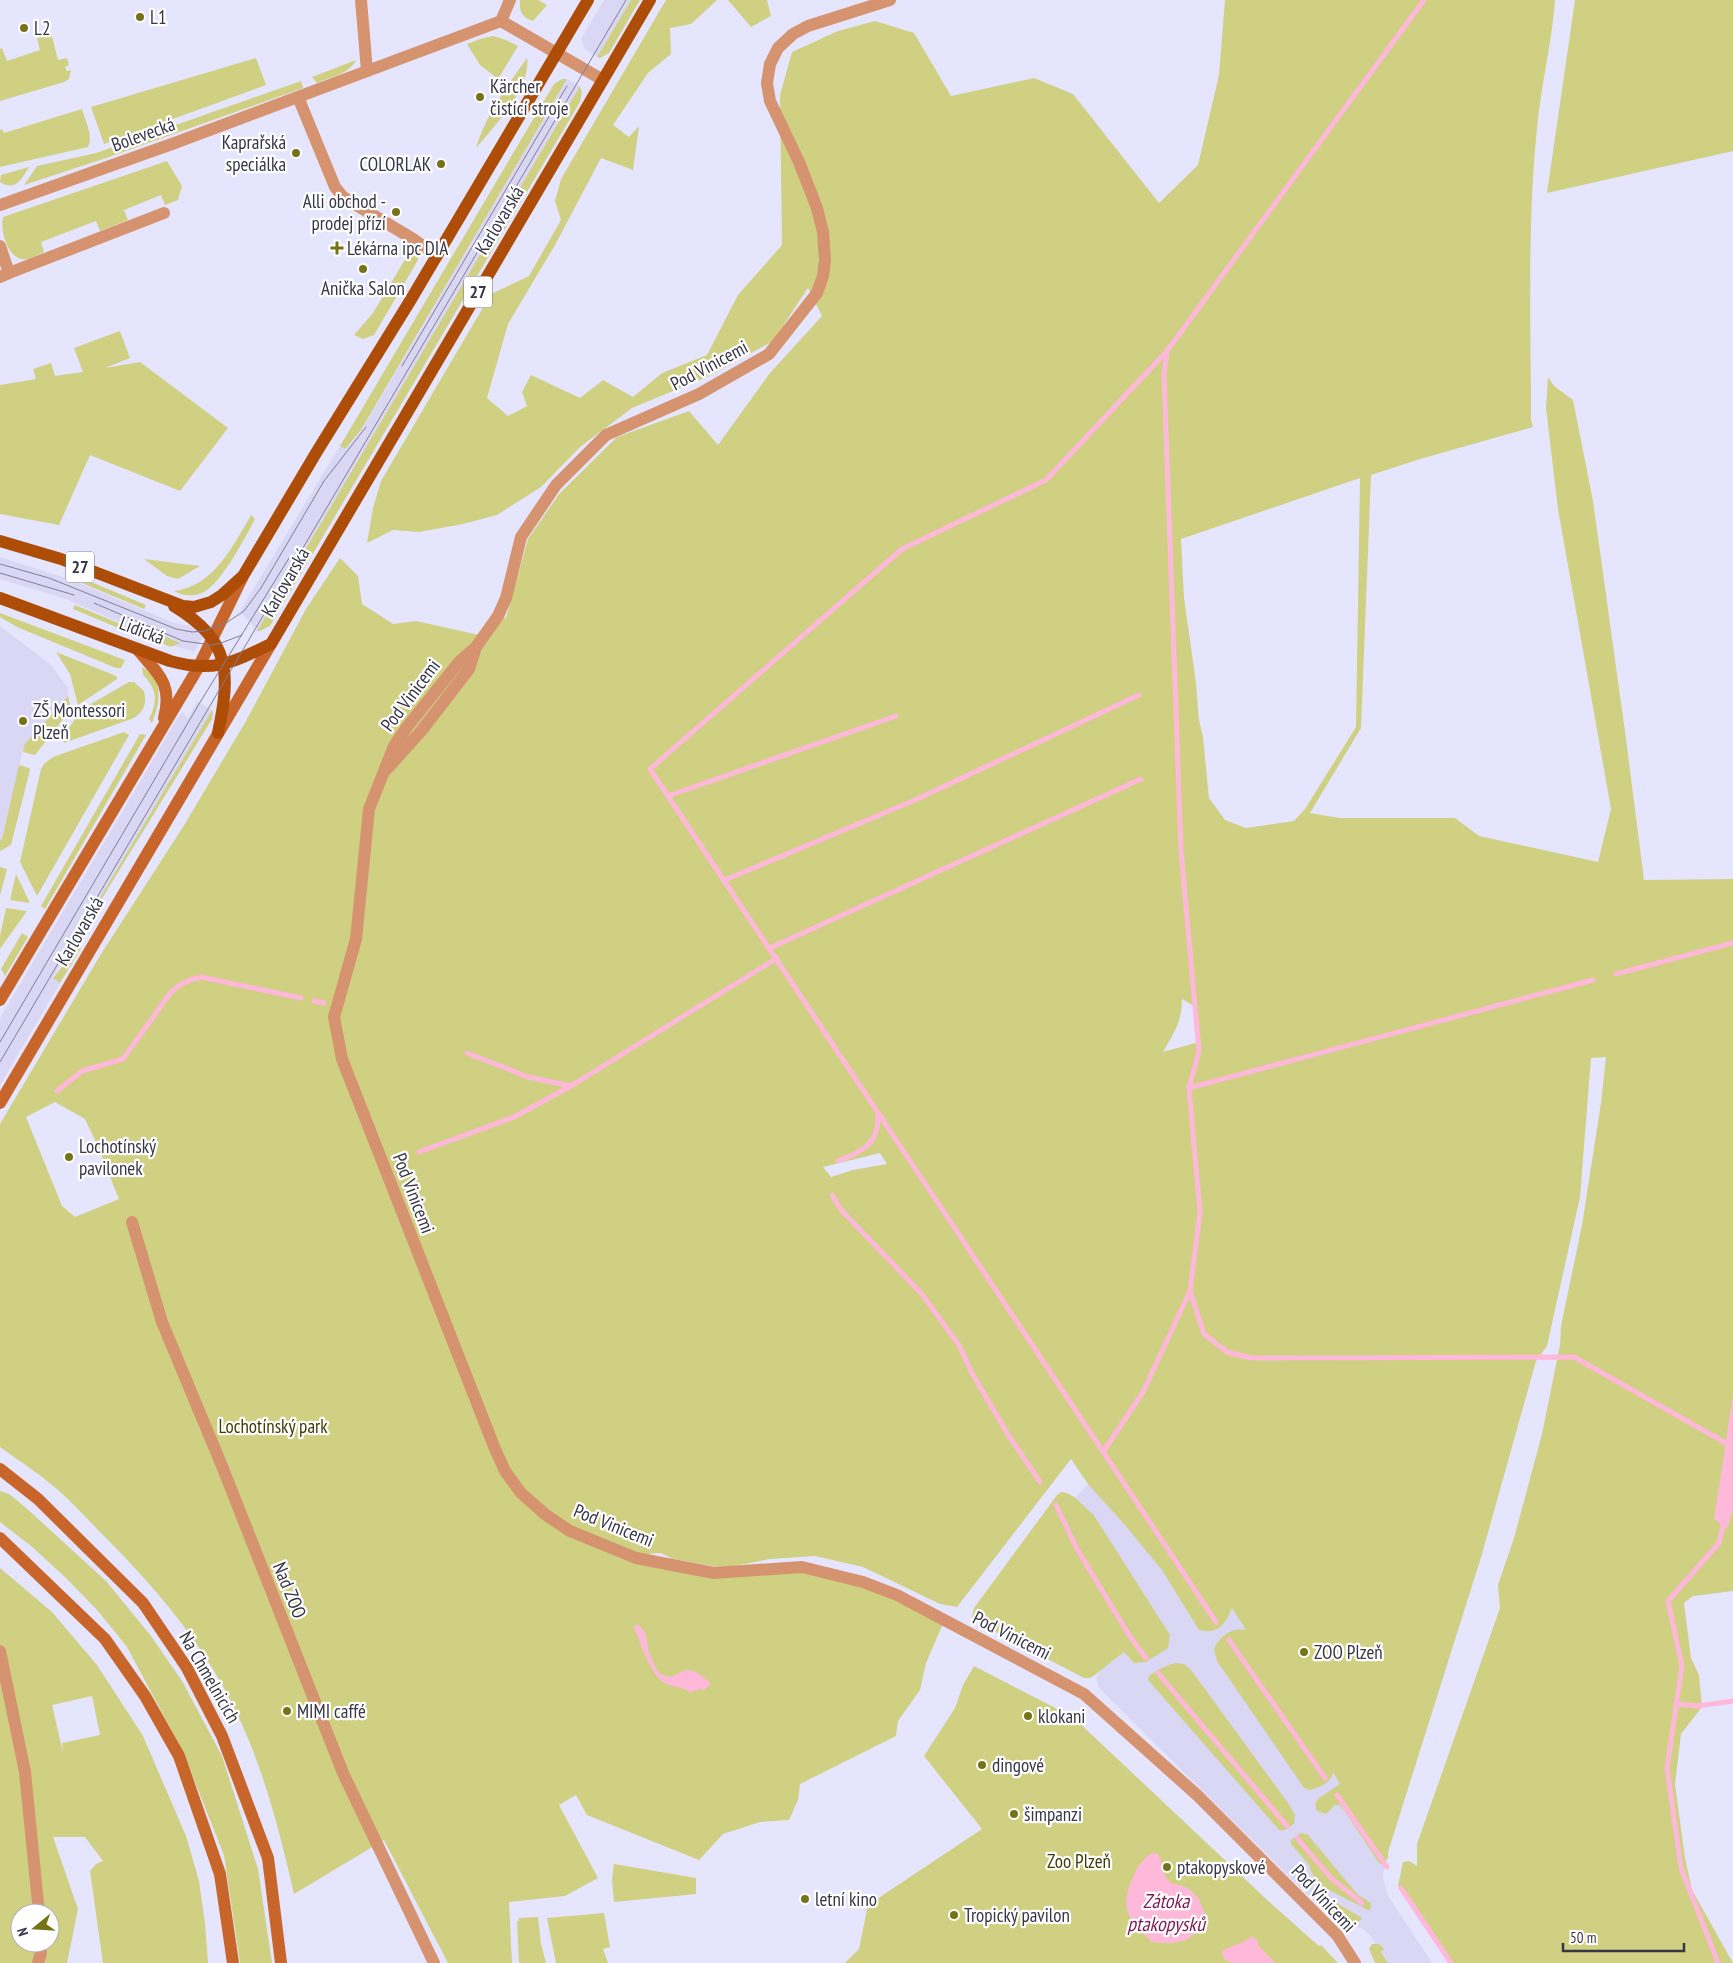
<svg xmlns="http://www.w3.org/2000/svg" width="1733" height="1963" font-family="'PT Sans Narrow',sans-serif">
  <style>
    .built { fill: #d9d7f4 }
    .green { fill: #d0d083; fill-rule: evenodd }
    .water { fill: #fdb8da }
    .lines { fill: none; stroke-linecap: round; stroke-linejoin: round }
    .stream { stroke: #fdb8da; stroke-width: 5 }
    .street { stroke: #d69370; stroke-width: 12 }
    .secondary { stroke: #c8652b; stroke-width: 12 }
    .primary { stroke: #ad4d07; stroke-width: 12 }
    .tram { stroke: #7f7e93; stroke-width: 1 }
    .poi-dot { fill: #757317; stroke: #fff; stroke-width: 2 }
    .labels { text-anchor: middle; stroke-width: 4.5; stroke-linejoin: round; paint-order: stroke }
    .shield { fill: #fff; stroke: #73727e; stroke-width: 1 }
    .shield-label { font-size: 18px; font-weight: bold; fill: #373647 }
    .poi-label { font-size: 19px; fill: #373647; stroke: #fff; text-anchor: start }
    .street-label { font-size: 19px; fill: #373647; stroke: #fff }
    .park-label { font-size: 19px; fill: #3e3d04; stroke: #fff }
    .water-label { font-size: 20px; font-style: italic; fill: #7d1b57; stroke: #fff }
  </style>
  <rect width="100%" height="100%" fill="#e6e5fe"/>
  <g class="built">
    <polygon points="604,0 631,0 597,57 585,49 581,39"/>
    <polygon points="567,79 580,86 257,631 240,611 340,446 345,449 362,430"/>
    <polygon points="0,557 72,580 172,622 189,626 204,635 194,652 171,645 66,599 0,579"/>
    <polygon points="0,626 51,665 68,688 68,696 24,745 2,839 0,840"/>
    <polygon points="197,701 212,710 53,977 60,983 0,1085 0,1018 180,714 184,713 188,718"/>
    <polygon points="1088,1484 1482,1554 1385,1860 1383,1878 1387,1894 1432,1963 1388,1963 1370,1935 1364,1930 1324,1909 1315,1902 1099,1688 1096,1679 1099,1672 1123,1653 1063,1510"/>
  </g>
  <g class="green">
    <path d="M520 0H538L547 5 533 21C522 18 519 11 520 0Z"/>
    <polygon points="631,0 640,0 609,53 600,58 597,57"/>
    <path d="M666 0H717L691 24 670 28 671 54 648 73 613 125 629 137 639 126 633 170 601 158 555 245 508 324 487 398 508 416 527 406 522 392 531 375 580 398 603 380 633 397 662 373 707 355 738 295 782 245 780 95 792 52 838 31 875 21 914 33 951 96 1034 78 1073 94 1159 203 1198 165 1219 75 1225 0H1555C1552 43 1541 85 1537 128 1527 224 1531 323 1531 420L1533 427 1420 459 1371 475 1361 728 1310 813 1339 818H1455L1479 836 1598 862 1611 809 1558 509 1546 408 1548 377 1554 386 1573 400 1593 501 1626 739 1644 880 1733 879V1591L1693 1596 1684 1603 1691 1658 1699 1675 1702 1707 1681 1734 1675 1784 1685 1858 1692 1890 1733 1963H1449L1398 1886 1403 1862 1409 1861 1417 1866V1844L1500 1608 1498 1585 1514 1538 1542 1434 1560 1345 1561 1326 1582 1225 1601 1103 1606 1057 1591 1058 1580 1197 1547 1346 1536 1361 1482 1554 1388 1852V1858L1383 1865 1379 1863 1344 1810 1339 1805H1335L1326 1814 1317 1811 1315 1804 1319 1798 1340 1784 1333 1772C1331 1783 1321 1787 1310 1790L1304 1788 1217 1661 1214 1649C1218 1637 1234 1626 1246 1630L1232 1608C1226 1623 1219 1635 1199 1630L1162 1570 1124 1524 1088 1484 1071 1459 957 1607 940 1604 863 1567 815 1556 770 1559 724 1568 673 1559 661 1553 645 1554 714 1573 802 1567 863 1582 945 1619 926 1663 920 1690 898 1721 896 1736 800 1784 798 1800 789 1820 760 1822 723 1834 699 1860 587 1815 576 1795 559 1805 598 1878 565 1896 509 1902 512 1963H448L384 1840 294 1894C278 1824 260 1754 225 1690 194 1632 147 1579 101 1533 87 1519 73 1503 58 1490 40 1474 19 1461 0 1447V1124L101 954 183 827 246 721 306 609 340 558 358 576 362 604 393 624 416 621 484 636 498 616 506 618 528 539 559 494 617 437 689 411 718 445 770 373 822 316 808 288 773 341 709 376 632 408 580 447 541 487 497 515 463 524 419 532 393 530 367 543 373 508 381 481 491 294 529 276 561 220 555 201 561 179ZM1360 478 1356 727 1305 809 1294 821 1246 828 1225 820 1209 798 1203 737 1199 720 1196 683 1184 598 1181 539ZM1182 999 1196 1007 1199 1042 1163 1052C1173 1034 1182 1023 1182 999ZM55 1102 85 1119 95 1140 119 1199 75 1217 62 1206 26 1117ZM880 1153 887 1164 853 1170 831 1177 823 1167Z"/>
    <polygon points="728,0 767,0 771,16 751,27"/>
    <polygon points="1575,0 1733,0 1733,151 1547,193"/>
    <polygon points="51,33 58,60 67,58 69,65 65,67 67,71 71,70 69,79 64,82 0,101 0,49 2,48 7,61 40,50 37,38"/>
    <polygon points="493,36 506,40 518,46 498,79 480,65 467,44 480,39"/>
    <polygon points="256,58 266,85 104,144 91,107"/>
    <path d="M527 58C531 89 495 125 476 148 486 114 507 86 527 58Z"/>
    <path d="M356 60C349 74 332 77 317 83L312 77Z"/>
    <polygon points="562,79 567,79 361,430 345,449 340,446 554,84"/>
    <polygon points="301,81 303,88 106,158 24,185 37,166 96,153"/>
    <polygon points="580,86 582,93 580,102 270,626 260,631 257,631"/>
    <path d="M82 109C85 120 94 137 88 147L0 167V130L2 129 4 133Z"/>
    <path d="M167 161 182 186 178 200 165 205 161 195 124 210 128 220 100 231 96 221 41 242 44 252C37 255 29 261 21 259 6 255 0 229 3 217Z"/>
    <path d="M29 167C22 179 15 192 0 182L1 175Z"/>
    <polygon points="413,246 418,254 418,260 374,335 363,339 354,335 373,313"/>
    <polygon points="120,331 130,358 105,368 140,362 228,428 180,491 90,455 59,525 0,514 0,385 36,379 33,369 51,363 55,376 83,372 74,348"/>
    <path d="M251 515 255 519C245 538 222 582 204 592 195 597 182 596 174 591 214 586 233 546 251 515Z"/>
    <polygon points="144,559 200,566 178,579 167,576"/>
    <polygon points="84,579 146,605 144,609 82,583"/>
    <polygon points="75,605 137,631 135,635 73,609"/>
    <polygon points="0,613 125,660 121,668 116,668 17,627 0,617"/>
    <polygon points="156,633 180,643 171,647 154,640"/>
    <polygon points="56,652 114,675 117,677 117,679 78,705 70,674"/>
    <path d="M142 667C165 680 160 703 152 723L149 719C158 702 157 688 143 675Z"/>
    <path d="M129 682H134L144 691C147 704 144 711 134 718L64 743 62 738 82 709Z"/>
    <polygon points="68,696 71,709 35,755 23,752 24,745"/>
    <polygon points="212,710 213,712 212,719 90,918 88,918"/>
    <polygon points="124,732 129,735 37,896 20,862 41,769 44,764 53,757"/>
    <polygon points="140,734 146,735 45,909 41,906"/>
    <polygon points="19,765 29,768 30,770 11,845 0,851 0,840 2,839"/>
    <polygon points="0,867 7,869 0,896"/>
    <polygon points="16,874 29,901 29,903 10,900"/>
    <polygon points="6,908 27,911 0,949 0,936"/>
    <polygon points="22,933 28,937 5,976 1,969"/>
    <polygon points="79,946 81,948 60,983 53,978"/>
    <polygon points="0,1491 9,1494 25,1507 106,1581 151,1636 182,1681 222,1756 258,1869 272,1963 240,1963 224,1855 183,1752 127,1647 98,1611 66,1578 31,1546 0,1522"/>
    <path d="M1061 1492C1074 1492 1083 1507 1093 1514L1170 1635 1168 1648 1146 1662 1134 1663 1124 1652 1095 1675 1090 1678H1084L973 1620 972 1617 974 1608 1057 1495Z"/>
    <path d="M0 1568 52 1612 97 1665 143 1736 186 1836 199 1881 205 1924 208 1963H103L90 1871 96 1864 103 1861 85 1837H53L78 1909 67 1963H0ZM92 1696 100 1735 62 1743 63 1753 52 1705ZM20 1913H50V1943H20Z"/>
    <path d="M1176 1663 1184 1664 1191 1670 1288 1803 1295 1815 1294 1824C1289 1827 1285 1832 1279 1830L1148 1680 1149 1676C1157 1670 1166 1665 1176 1663Z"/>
    <polygon points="974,1666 1073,1717 1264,1897 1312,1940 1319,1946 1321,1945 1338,1963 845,1963 859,1949 868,1905 982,1829 924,1756 955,1708 963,1685"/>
    <polygon points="1301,1833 1308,1835 1358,1895 1371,1903 1370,1911 1323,1887 1319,1885 1309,1868 1310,1866 1291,1844 1291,1840"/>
    <polygon points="614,1864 696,1878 696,1894 614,1902 612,1880"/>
    <polygon points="1320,1896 1330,1899 1362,1918 1360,1921 1353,1924 1324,1909 1313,1899"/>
    <polygon points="604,1913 610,1947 603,1949 608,1963 556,1963 547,1918"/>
    <polygon points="538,1917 541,1944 546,1963 519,1963 517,1921 519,1921 519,1918"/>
    <polygon points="1372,1944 1379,1944 1384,1949 1381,1952 1388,1963 1375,1963 1369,1949"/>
  </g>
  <g class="water">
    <polygon points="1733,1395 1733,1509 1727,1529 1714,1519"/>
    <path d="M637 1624 645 1632 649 1653 658 1672C672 1682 674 1674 686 1670L694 1671 709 1681 710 1685 704 1690 699 1689 690 1693C684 1686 673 1688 665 1683 650 1675 641 1644 634 1628V1626Z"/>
    <path d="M1152 1853 1158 1854C1163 1862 1161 1873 1168 1880 1172 1885 1176 1884 1182 1886 1198 1891 1202 1905 1207 1920 1191 1943 1178 1945 1152 1942 1129 1918 1118 1911 1133 1877 1137 1867 1142 1859 1152 1853Z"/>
    <path d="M1252 1936 1259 1942 1257 1944 1275 1963H1232L1225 1960 1221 1952C1231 1945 1245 1943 1252 1936Z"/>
  </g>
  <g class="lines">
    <g class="stream">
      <polyline points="1424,0 1167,351 1164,375 1181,851 1199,1051 1189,1088 1200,1212 1190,1291 1204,1334 1227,1352 1251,1358 1574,1357 1733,1447"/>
      <polyline points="1167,351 1046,480 902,549 650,769 1216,1622"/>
      <polyline points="668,796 896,716"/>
      <polyline points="725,880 915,800 1139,695"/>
      <polyline points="770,948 1141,779"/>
      <polyline points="1616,974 1733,943"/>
      <polyline points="314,1001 324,1003"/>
      <polyline points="467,1053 528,1077 571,1086"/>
      <polyline points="1189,1088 1593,980"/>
      <path d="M57 1091 82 1071 123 1059 171 992C181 983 188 980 201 977L301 998"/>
      <polyline points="419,1152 514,1117 571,1086 777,958"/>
      <path d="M838 1161C865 1150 879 1144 878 1113"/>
      <polyline points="832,1195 842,1211 921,1293 959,1345 972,1373 1007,1433 1040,1482"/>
      <polyline points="1103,1452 1143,1392 1190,1291"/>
      <polyline points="1056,1505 1077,1549 1129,1635 1146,1658"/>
      <polyline points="1229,1640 1325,1778"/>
      <polyline points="1158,1673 1287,1826"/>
      <polyline points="1676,1704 1698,1706 1733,1701"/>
      <polyline points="1337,1795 1387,1867"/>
      <polyline points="1297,1838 1331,1878 1362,1903"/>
      <polyline points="1401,1888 1451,1963"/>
      <polyline points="1718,1963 1681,1868 1667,1768 1682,1666 1668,1601 1719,1543 1724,1521"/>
    </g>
    <g class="street">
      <polyline points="361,0 367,71"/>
      <polyline points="890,0 808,26 793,34 778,48 770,64 767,83 770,101 799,162 817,208 823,232 825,260 823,276 817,293 769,354 699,394 606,435 556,485 521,537 506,598 498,616 476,647 459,662 407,727 394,746 369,809 356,939 334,1017 342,1059 495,1449 505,1471 521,1493 546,1515 570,1531 636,1558 714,1573 802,1567 863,1582 897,1595 1084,1694 1197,1795 1337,1935 1355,1963"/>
      <polyline points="501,21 603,80"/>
      <polyline points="298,97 335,187 343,197 413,239 437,256"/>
      <polyline points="0,205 172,144 501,21 510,0"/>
      <polyline points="0,246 9,273 0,277"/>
      <polyline points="9,273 164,213"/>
      <polyline points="387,769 422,730 469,669 476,647"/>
      <polyline points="132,1222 162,1322 222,1466 343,1773 434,1963"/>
      <polyline points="0,1651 25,1772 39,1913"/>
      <polyline points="38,1963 41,1953 40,1943"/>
    </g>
    <g class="secondary">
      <path d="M137 649C158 674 173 683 164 718"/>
      <polyline points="0,1000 198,668 242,578"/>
      <polyline points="0,1103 271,644"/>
      <polyline points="0,1469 38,1499 143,1603 187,1668 222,1736 268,1858 281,1963"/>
      <polyline points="0,1538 105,1639 145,1696 179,1756 220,1874 233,1963"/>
    </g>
    <g class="primary">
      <polyline points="0,541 61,559 183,606 194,607 211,602 222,595 243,576 316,453 410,301 588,0"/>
      <path d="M0 598 170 661C213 673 232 663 271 644L650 0"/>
      <path d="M174 606C230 640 231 672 218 733"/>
    </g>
    <g class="tram">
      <polyline points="402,366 567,86"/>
      <polyline points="0,564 49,578 176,629 192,632 204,631 226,623 244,611 261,588 324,481 366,427"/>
      <polyline points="0,573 74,595"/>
      <polyline points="94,603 183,641 212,645 221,643 242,635"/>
      <polyline points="0,1042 199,704 289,558"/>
      <polyline points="0,1062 626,0"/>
    </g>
  </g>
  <g class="poi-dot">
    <circle cx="140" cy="17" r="5"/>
    <circle cx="24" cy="28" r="5"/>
    <circle cx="480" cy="97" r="5"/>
    <circle cx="296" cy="153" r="5"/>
    <circle cx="441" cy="164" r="5"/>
    <circle cx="396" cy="212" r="5"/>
    <path d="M334.5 240.5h5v5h5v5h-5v5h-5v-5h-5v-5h5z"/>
    <circle cx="363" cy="269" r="5"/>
    <circle cx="23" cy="721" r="5"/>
    <circle cx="69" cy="1157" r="5"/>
    <circle cx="1304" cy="1652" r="5"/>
    <circle cx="287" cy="1711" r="5"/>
    <circle cx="1028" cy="1716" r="5"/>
    <circle cx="982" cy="1765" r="5"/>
    <circle cx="1014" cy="1814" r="5"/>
    <circle cx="1167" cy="1867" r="5"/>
    <circle cx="805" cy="1899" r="5"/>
    <circle cx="954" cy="1915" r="5"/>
  </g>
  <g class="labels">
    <g class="shield">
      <rect x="464" y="276.5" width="28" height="31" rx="4"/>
      <rect x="66" y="551.5" width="28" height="31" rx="4"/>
    </g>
    <g class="shield-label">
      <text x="478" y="298">27</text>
      <text x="80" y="573">27</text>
    </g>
    <g class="poi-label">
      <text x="150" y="24">L1</text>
      <text x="34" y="35">L2</text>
      <text x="490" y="93">Kärcher<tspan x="490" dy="22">čistící stroje</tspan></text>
      <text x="286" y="149" text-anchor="end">Kaprařská<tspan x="286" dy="22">speciálka</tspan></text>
      <text x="431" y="171" text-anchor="end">COLORLAK</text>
      <text x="386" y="208" text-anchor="end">Alli obchod -<tspan x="386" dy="22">prodej přízí</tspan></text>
      <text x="347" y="255">Lékárna ipc DIA</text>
      <text x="363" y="295" text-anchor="middle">Anička Salon</text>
      <text x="33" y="717">ZŠ Montessori<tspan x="33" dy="22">Plzeň</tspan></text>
      <text x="79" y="1153">Lochotínský<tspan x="79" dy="22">pavilonek</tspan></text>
      <text x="1314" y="1659">ZOO Plzeň</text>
      <text x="297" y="1718">MIMI caffé</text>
      <text x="1038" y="1723">klokani</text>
      <text x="992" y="1772">dingové</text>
      <text x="1024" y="1821">šimpanzi</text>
      <text x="1177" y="1874">ptakopyskové</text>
      <text x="815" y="1906">letní kino</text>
      <text x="964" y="1922">Tropický pavilon</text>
    </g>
    <g class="street-label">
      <text transform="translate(143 134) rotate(-20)" y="7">Bolevecká</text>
      <text transform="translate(499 220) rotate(-59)" y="7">Karlovarská</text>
      <text transform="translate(709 365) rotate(-28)" y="7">Pod Vinicemi</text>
      <text transform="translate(285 582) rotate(-60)" y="7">Karlovarská</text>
      <text transform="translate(142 630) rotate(21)" y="7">Lidická</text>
      <text transform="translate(410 695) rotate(-53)" y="7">Pod Vinicemi</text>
      <text transform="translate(79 931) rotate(-60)" y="7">Karlovarská</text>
      <text transform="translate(414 1193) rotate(69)" y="7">Pod Vinicemi</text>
      <text transform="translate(614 1525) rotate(22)" y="7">Pod Vinicemi</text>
      <text transform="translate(290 1590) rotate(68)" y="7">Nad ZOO</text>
      <text transform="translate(1012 1635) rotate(27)" y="7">Pod Vinicemi</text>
      <text transform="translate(210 1677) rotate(60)" y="7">Na Chmelnicích</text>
      <text transform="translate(1324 1898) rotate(47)" y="7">Pod Vinicemi</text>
    </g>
    <g class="park-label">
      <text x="273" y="1433">Lochotínský park</text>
      <text x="1079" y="1868">Zoo Plzeň</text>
    </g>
    <g class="water-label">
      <text x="1166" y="1908">Zátoka<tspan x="1166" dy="23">ptakopysků</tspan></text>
    </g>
  </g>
  <g transform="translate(35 1928) rotate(252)"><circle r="24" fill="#ffffff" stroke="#afafb5"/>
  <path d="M0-4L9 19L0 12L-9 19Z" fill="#757317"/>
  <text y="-8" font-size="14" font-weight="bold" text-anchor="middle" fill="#373647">N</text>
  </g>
  <path d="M1563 1943v8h121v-8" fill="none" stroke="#373647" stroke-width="2.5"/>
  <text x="1570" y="1943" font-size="15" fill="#373647" stroke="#ffffff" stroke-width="4" paint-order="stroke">50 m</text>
</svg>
